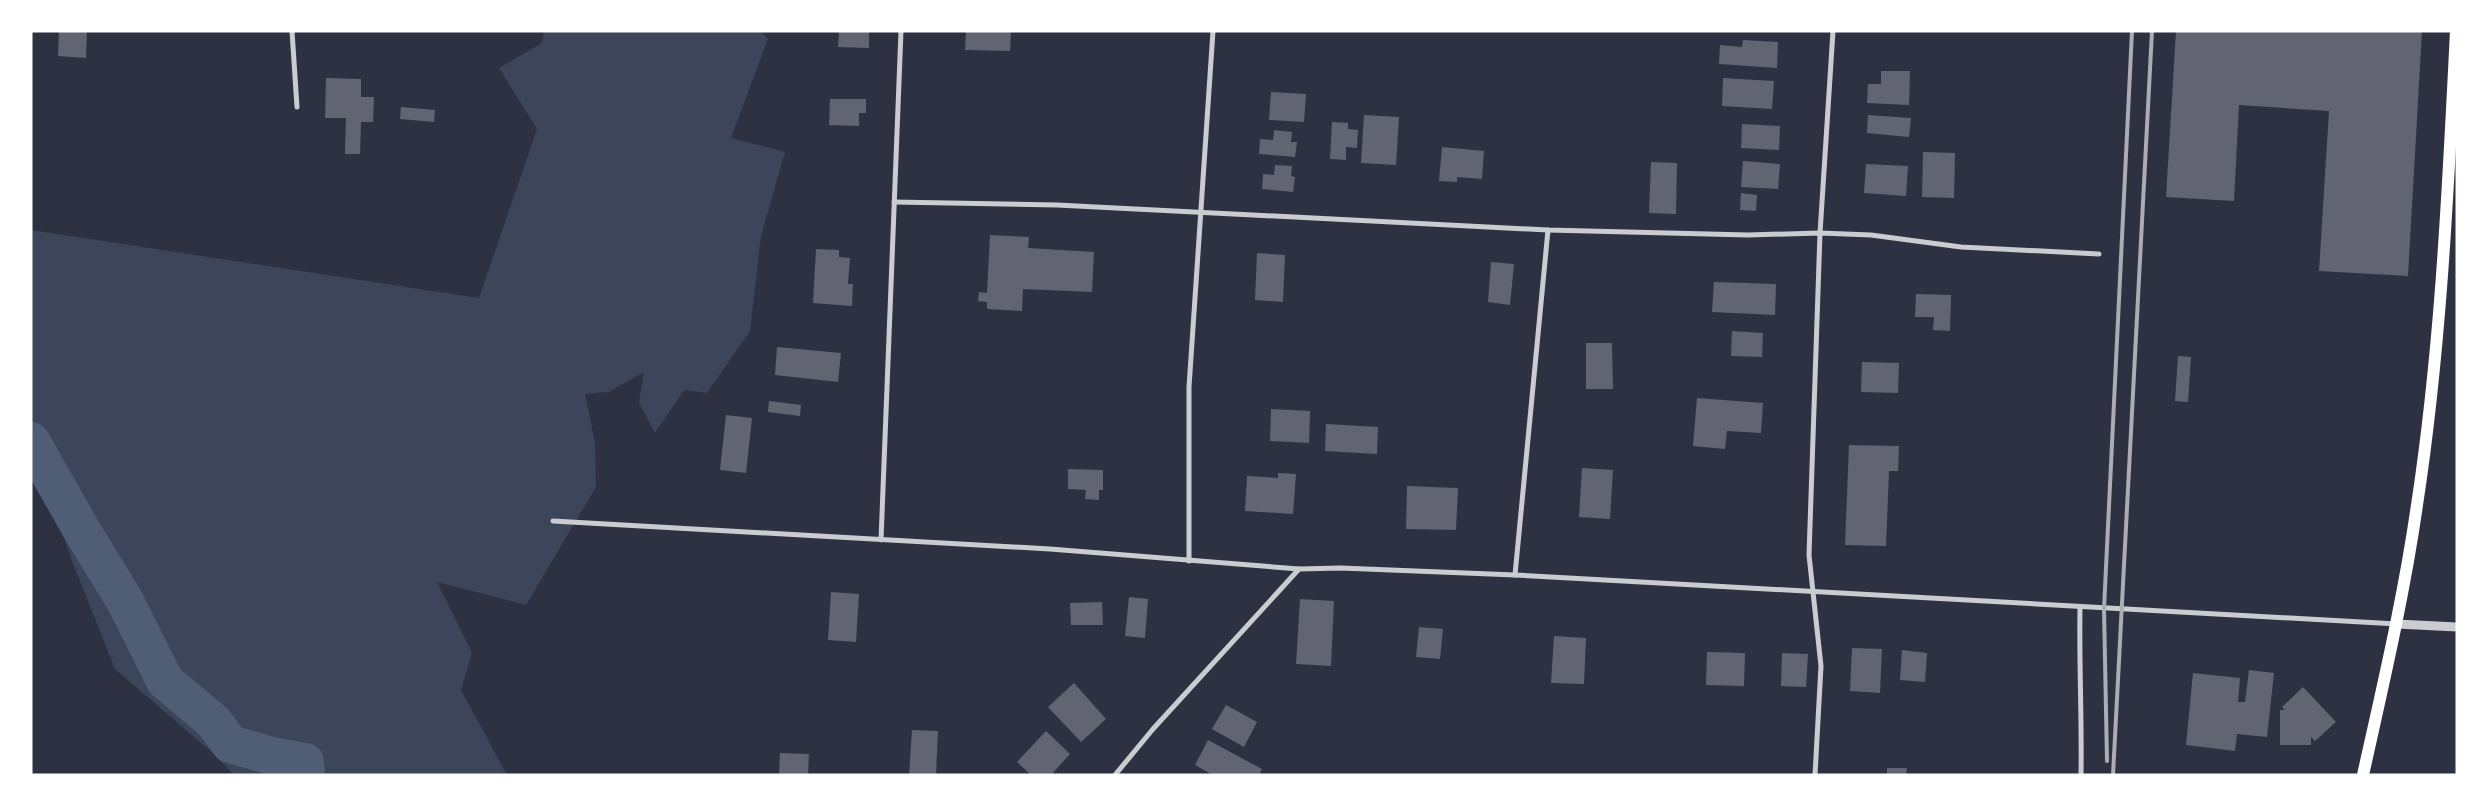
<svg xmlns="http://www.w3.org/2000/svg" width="2488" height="806" font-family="'IBM Plex Sans',sans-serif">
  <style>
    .green { fill: #3c4559 }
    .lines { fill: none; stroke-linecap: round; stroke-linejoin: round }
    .river { stroke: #4f5d75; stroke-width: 38 }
    .building { fill: #626471 }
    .minor { stroke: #caccd0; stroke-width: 5 }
    .tertiary { stroke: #caccd0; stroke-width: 9 }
    .primary { stroke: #fff; stroke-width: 12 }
    .rail { stroke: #abadb3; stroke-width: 4 }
  </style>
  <rect width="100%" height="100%" fill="#2d3142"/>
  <polygon class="green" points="544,31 761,31 768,39 731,138 785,152 761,236 750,331 707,393 684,390 655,433 639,402 644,372 609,392 585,394 595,442 596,487 526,605 437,582 472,653 461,690 507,775 234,775 214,754 115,669 72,561 31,440 31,230 479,298 537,129 499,68 542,43"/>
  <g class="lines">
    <polyline class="river" points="31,441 81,529 125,601 165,681 214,722 230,744 272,756 305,762 306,775"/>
  </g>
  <g class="building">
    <polygon points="59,31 87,31 86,58 58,56"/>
    <polygon points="839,31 869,31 869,48 838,47"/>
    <polygon points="966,31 1011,31 1010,51 965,50"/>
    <polygon points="2176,31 2422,31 2408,276 2319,271 2329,111 2239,105 2234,201 2166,197"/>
    <polygon points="1743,40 1778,42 1777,68 1719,64 1720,45 1742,47"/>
    <polygon points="1881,71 1910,71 1909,105 1867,103 1868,84 1881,84"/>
    <polygon points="326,78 361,79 361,97 374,97 373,122 361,122 360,154 345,154 346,118 325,118"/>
    <polygon points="1723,78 1774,81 1772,109 1722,106"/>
    <polygon points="1271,92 1306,94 1304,122 1269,120"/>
    <polygon points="830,99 866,99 866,113 859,113 859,126 829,125"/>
    <polygon points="401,107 435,110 434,122 400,119"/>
    <polygon points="1364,115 1399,117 1396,165 1361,163"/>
    <polygon points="1868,115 1911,118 1909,137 1867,133"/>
    <polygon points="1332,122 1348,123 1348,129 1358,130 1357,148 1346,147 1346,160 1330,159"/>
    <polygon points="1742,124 1780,126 1779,150 1741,148"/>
    <polygon points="1274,130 1292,132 1291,142 1297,142 1295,157 1259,154 1260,139 1273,140"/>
    <polygon points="1442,147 1484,151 1482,179 1457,177 1457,182 1439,181"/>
    <polygon points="1923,152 1955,153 1954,198 1922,197"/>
    <polygon points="1743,161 1780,164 1778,189 1741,187"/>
    <polygon points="1651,162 1677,163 1676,214 1649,213"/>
    <polygon points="1866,164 1908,166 1906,196 1864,193"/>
    <polygon points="1275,165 1292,166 1291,176 1295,177 1293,192 1262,189 1263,174 1274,175"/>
    <polygon points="1741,193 1757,195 1756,211 1740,210"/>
    <polygon points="990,235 1029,237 1028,248 1094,252 1092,292 1023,289 1022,311 987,309 987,302 978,301 979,292 987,293"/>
    <polygon points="816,249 839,250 839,257 850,258 848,284 853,284 852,306 813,303"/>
    <polygon points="1257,253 1285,255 1283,302 1255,300"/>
    <polygon points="1491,262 1514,264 1510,305 1488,302"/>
    <polygon points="1714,282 1776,284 1775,315 1712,312"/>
    <polygon points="1916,294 1951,295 1950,331 1933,330 1934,317 1915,317"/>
    <polygon points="1732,331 1763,333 1762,357 1731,356"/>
    <polygon points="1586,343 1612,343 1613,389 1586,389"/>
    <polygon points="777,347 841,353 838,382 775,375"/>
    <polygon points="2178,356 2191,357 2188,402 2175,401"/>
    <polygon points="1862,362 1899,363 1898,393 1861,392"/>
    <polygon points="1697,398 1763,403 1761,433 1727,431 1725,449 1693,446"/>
    <polygon points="769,401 801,405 800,416 768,412"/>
    <polygon points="1271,409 1310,411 1309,443 1270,441"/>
    <polygon points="726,415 752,418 746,473 720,470"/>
    <polygon points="1326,424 1378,427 1377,454 1325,451"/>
    <polygon points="1849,445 1899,446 1898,471 1889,471 1886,546 1845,545"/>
    <polygon points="1582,468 1613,470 1610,519 1579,517"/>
    <polygon points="1068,469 1103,470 1103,490 1099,490 1099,500 1085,499 1086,490 1068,489"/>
    <polygon points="1278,473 1296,474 1293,514 1245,511 1247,476 1278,478"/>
    <polygon points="1407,486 1458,488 1456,530 1406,529"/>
    <polygon points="831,592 859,594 856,642 828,640"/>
    <polygon points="1129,597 1148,599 1145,638 1125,636"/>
    <polygon points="1300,599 1334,601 1331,666 1296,664"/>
    <polygon points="1102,602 1103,625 1071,625 1070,603"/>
    <polygon points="1419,627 1443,629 1440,659 1416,657"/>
    <polygon points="1554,636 1586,638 1584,684 1551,683"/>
    <polygon points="1852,648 1882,649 1880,693 1850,691"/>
    <polygon points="1902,650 1927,653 1925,682 1900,680"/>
    <polygon points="1707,652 1745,653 1744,686 1706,685"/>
    <polygon points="1782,653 1808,654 1806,687 1781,686"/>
    <polygon points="2249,670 2274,673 2267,737 2237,734 2235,751 2186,745 2193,673 2240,678 2238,702 2245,702"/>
    <polygon points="1074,683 1106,719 1081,742 1048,707"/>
    <polygon points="2303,687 2336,722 2315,741 2311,737 2311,745 2280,745 2280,710 2285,710 2282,707"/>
    <polygon points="1226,705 1257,722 1244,747 1212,729"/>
    <polygon points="912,730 938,731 936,775 909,775"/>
    <polygon points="1046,731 1070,754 1051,775 1031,775 1017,762"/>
    <polygon points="1208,740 1262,769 1259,775 1213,775 1195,765"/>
    <polygon points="780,753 809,754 808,775 779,775"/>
    <polygon points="1887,768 1907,768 1906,775 1887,775"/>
  </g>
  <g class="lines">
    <g class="minor">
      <polyline points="292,31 297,107"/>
      <polyline points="894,202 1057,205 1548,230 1748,235 1820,233 1871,235 1961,247 2099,254"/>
      <polyline points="553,521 1050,549 1299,569 1341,568 1515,575 2397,624"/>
      <polyline points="881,540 901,31"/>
      <polyline points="1189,561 1189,387 1213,31"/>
      <polyline points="1515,575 1548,230"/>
      <path d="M2080 608C2079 664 2082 719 2081 775"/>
      <polyline points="1115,775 1153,729 1299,569"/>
      <polyline points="1815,775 1821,666 1809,555 1820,233 1833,31"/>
    </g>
    <polyline class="tertiary" points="2397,624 2457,627"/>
    <path class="primary" d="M2363 775C2383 685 2404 596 2417 505 2441 348 2448 189 2456 31"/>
    <g class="rail">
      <polyline points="2107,761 2104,609 2132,31"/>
      <polyline points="2113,775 2152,31"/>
    </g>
  </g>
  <rect width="2488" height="806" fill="none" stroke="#ffffff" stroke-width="65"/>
</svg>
